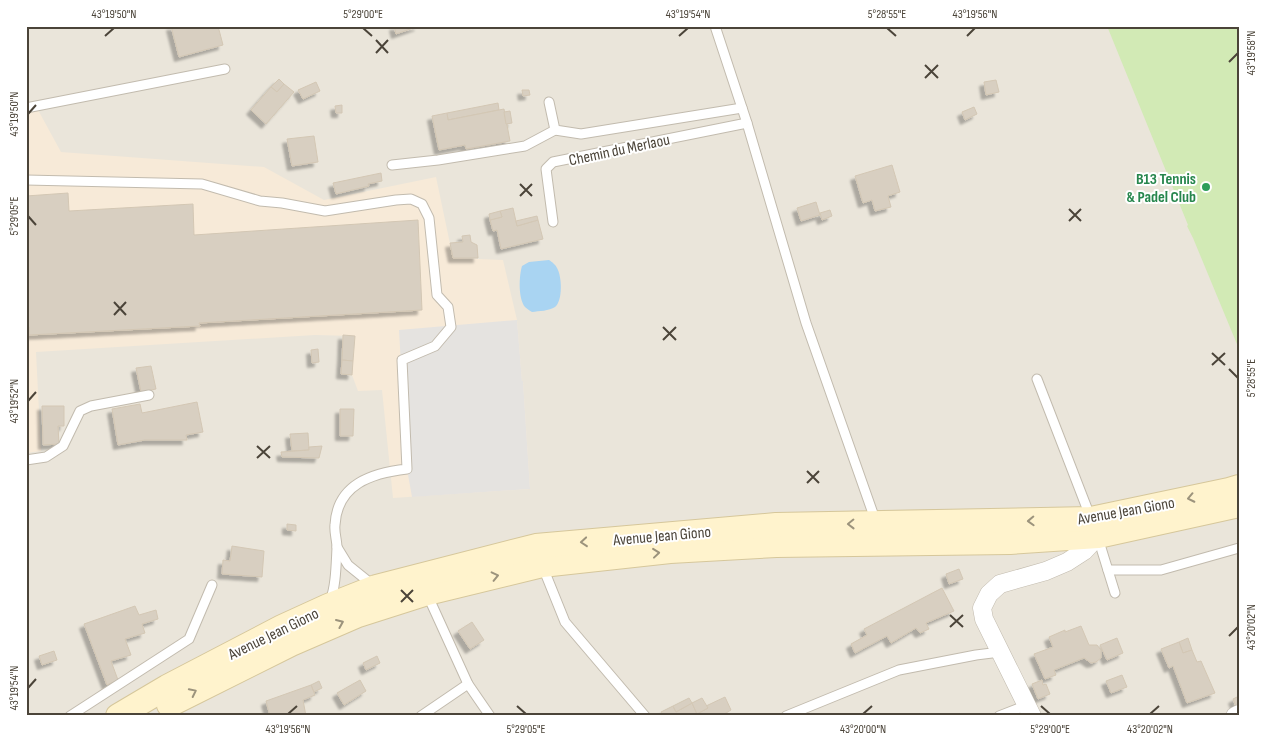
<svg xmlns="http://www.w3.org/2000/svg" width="1265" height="742" font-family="'Sofia Sans Condensed',sans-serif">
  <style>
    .residential { fill: #eae5da }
    .commercial { fill: #f7ead8 }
    .green { fill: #d2eab5 }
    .parking { fill: #e5e3e0 }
    .water { fill: #a9d4f2 }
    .building { fill: #d8cfc1; stroke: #d3c7b4; filter: url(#shadow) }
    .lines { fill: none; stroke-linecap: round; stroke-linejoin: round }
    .lane-casing { stroke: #c2bbae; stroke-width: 11 }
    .street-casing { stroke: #c2bbae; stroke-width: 19 }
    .secondary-casing { stroke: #d6c79b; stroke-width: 26 }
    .lane { stroke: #fff; stroke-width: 9 }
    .street { stroke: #fff; stroke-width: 18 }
    .secondary { stroke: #fff3cd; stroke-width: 24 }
    .oneway { stroke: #9c937c }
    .ticks { fill: none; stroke: #4b4439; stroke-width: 2 }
    .leisure-dot { fill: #2e9e5b; stroke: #fff; stroke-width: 2 }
    .labels { text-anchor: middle; stroke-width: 4; stroke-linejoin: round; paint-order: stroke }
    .street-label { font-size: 16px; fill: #4b4439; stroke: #fff }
    .leisure-label { font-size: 16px; font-weight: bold; fill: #27864d; stroke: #fff; text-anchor: end }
    .neatline { fill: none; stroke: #4b4439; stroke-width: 2 }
    .ticks-label { font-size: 12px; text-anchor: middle; fill: #4b4439 }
  </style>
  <defs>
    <filter id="shadow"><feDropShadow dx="-4.5" dy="4.5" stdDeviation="1" flood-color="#0004"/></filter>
  </defs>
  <rect width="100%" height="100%" fill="#f6f3ec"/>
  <rect class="residential" x="26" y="26" width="1213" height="690"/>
  <polygon class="commercial" points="37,108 61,152 264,167 324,200 436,177 453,258 503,260 517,320 522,381 523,381 530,489 393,498 382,390 358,391 352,375 354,336 315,335 36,352 41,451 26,453 26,110"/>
  <polygon class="green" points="1107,26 1239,26 1239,349 1193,238 1187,226 1188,225"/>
  <polygon class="parking" points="517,320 522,381 523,381 530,489 412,497 407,469 399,330"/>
  <path class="water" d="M549 260C552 262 556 265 557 268 562 276 563 301 555 307 549 311 539 311 532 312 529 310 527 309 525 307 518 298 519 276 522 266L529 262Z"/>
  <g class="building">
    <polygon points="171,26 218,26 223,45 179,57"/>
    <polygon points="394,26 419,26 396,34"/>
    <polygon points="279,79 284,84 277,92 271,87"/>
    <polygon points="996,80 999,92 986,95 984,82"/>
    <polygon points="316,82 320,91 303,99 298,90"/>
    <polygon points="284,84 294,92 266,124 251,110 271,87 277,92"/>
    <polygon points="522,90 529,90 530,95 523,96"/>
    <polygon points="498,103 499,110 448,120 447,113"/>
    <polygon points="342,105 342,113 336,113 335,106"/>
    <polygon points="974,107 977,114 965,120 962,112"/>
    <polygon points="504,109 510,141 466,149 465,145 439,150 432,116 447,113 448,120"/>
    <polygon points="510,111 512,123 506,124 504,112"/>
    <polygon points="314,136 318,162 292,166 287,139"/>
    <polygon points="892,165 900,192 888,196 891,207 875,211 872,200 863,203 855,176"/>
    <polygon points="381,173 382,181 368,184 369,186 336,194 333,183"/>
    <polygon points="68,193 69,211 193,204 194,235 418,220 422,310 199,323 200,326 29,335 29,327 26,327 26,196"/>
    <polygon points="816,202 820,215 801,221 797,208"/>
    <polygon points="513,208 517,226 538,220 543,239 501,249 497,230 493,231 490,220 502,217 500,211"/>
    <polygon points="830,210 832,216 822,220 820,213"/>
    <polygon points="500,211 502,217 490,220 489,214"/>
    <polygon points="537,216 538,220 517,226 516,221"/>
    <polygon points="470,235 471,242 477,245 478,258 453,258 450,243 463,242 462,236"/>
    <polygon points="343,335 355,336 353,361 342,360"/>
    <polygon points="318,349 319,362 312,363 311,350"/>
    <polygon points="342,360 353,361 352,375 341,374"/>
    <polygon points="151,366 156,389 141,392 136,368"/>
    <polygon points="197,402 203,432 186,435 187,440 145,440 118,445 112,409 140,404 142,413"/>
    <polygon points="42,406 64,406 64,426 58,426 59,444 43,445"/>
    <polygon points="340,409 354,409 353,436 340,436"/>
    <polygon points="308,433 309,450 292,451 290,434"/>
    <polygon points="322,446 319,458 282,457 281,452 309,450 309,447"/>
    <polygon points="287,524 296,525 296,531 287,530"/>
    <polygon points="232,546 264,551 262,577 222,574 223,560 230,561"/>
    <polygon points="959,569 963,579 949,584 946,574"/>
    <polygon points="942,588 954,611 926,623 929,629 920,633 916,628 891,643 887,636 855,653 851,644 867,635 864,629"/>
    <polygon points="135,606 139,615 156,610 158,619 142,624 145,633 125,639 131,655 111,661 118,680 107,685 84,624"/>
    <polygon points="472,622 484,640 470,649 458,631"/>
    <polygon points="1081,626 1089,645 1097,645 1101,650 1101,658 1096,662 1091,663 1084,658 1054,670 1056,675 1045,679 1034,654 1053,647 1049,637 1065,630 1065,632"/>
    <polygon points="1117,638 1123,653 1107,660 1100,645"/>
    <polygon points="1188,638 1192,650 1183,653 1179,642"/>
    <polygon points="1179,642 1183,653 1192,650 1197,662 1201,661 1215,693 1187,703 1173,666 1169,668 1161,649"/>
    <polygon points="54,651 57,660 42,665 39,656"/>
    <polygon points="377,656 380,663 366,670 363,663"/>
    <polygon points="1122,675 1127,687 1111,693 1106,681"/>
    <polygon points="360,680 366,691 344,705 337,693"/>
    <polygon points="1042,680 1043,685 1046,684 1050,694 1038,699 1032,684"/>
    <polygon points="319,681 322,688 314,692 311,685"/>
    <polygon points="311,685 315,695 303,700 306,716 270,716 266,701"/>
    <polygon points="1239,696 1239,708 1237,709 1233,699"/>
    <polygon points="725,697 731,710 721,716 663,716 661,712 673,706 676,712 692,703 697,714 708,708 706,706"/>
    <polygon points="689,698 692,703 676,712 673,706"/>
    <polygon points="702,698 708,708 697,714 692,703"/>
  </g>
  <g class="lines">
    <defs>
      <g id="lane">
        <polyline points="715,26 747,123 806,323 876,522"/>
        <polyline points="549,102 555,130 581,134 742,108"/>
        <polyline points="26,108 225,69"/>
        <polyline points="392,165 438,160 525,146 555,130"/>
        <path d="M26 180 202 184 260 201 282 203 325 211 396 200 411 199 422 204 429 218 437 295 448 307 451 327 435 346 402 360 407 469C372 473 337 484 335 525 334 532 337 540 337 548 336 566 336 585 330 602"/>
        <polyline points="553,222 546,169 553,162 747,123"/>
        <polyline points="1037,379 1090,516"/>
        <polyline points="26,460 46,457 63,446 80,411 91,406 149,395"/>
        <polyline points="1098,538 1115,593"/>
        <polyline points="337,547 348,565 374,586"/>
        <polyline points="542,565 565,622 645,716"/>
        <polyline points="1108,570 1161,570 1239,548"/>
        <polyline points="427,594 468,684 490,716"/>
        <polyline points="70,716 189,639 212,585"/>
        <polyline points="421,716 468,684"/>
        <polyline points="786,716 899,670 976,655 1000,652"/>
        <polyline points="999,716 1027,705"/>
      </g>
      <g id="street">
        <polyline points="1032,716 984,619 982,608 989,594 1000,584 1046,571 1067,562 1084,551 1098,536"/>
        <polyline points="1235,716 1239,714"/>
      </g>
      <g id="secondary">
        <polyline points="169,705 291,644 358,615 427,593 542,565 670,551 776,545 1010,542 1098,536 1239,505"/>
        <polyline points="118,716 167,687 282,627 328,606 376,587 536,546 776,525 1091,519 1229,490 1239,487"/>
      </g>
    </defs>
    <use href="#lane" class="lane-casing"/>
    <use href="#street" class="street-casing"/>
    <use href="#secondary" class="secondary-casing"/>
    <use href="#lane" class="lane"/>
    <use href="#street" class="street"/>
    <use href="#secondary" class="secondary"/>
  </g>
  <defs><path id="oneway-chevron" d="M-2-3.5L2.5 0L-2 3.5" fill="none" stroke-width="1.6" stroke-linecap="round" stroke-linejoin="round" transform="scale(1.25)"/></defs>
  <g class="oneway">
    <use href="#oneway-chevron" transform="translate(1191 498) rotate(168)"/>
    <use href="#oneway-chevron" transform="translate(1031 521) rotate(178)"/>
    <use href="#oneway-chevron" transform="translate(851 524) rotate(179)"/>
    <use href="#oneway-chevron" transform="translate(584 542) rotate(175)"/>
    <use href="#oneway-chevron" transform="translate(656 553) rotate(-6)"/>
    <use href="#oneway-chevron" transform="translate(495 576) rotate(-13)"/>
    <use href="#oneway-chevron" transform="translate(340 623) rotate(-23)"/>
    <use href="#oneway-chevron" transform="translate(193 692) rotate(-26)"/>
  </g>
  <path class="ticks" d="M363 28 372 36M887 28 896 36M105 36 114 28M679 36 688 28M967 36 975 28M376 40 388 53M376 53 388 40M1229 62 1238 53M925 65 938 78M925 78 938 65M28 114 36 105M520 184 532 196M520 196 532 184M1069 209 1081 221M28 216 36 225M1069 221 1081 209M114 302 126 315M114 315 126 302M663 327 676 340M663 340 676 327M1212 353 1225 365M1212 365 1225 353M1229 369 1238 378M28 401 36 392M257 446 270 458M257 458 270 446M807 471 819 483M807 483 819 471M401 590 413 602M401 602 413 590M950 615 963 627M950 627 963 615M1229 636 1238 627M28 688 36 679M517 706 526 714M1041 706 1050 714M288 714 297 706M863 714 872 706M1150 714 1159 706"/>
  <circle class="leisure-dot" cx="1206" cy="187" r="5"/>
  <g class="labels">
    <g class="street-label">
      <text transform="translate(619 149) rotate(-12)" y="6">Chemin du Merlaou</text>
      <text transform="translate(1126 510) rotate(-10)" y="6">Avenue Jean Giono</text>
      <text transform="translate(662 535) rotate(-5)" y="6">Avenue Jean Giono</text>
      <text transform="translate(273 633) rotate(-26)" y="6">Avenue Jean Giono</text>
    </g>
    <g class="leisure-label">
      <text x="1196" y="184">B13 Tennis<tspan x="1196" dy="18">&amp; Padel Club</tspan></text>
    </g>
  </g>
  <rect width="1265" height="742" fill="none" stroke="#ffffff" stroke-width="55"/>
  <rect x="28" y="28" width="1210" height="686" class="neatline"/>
  <g class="ticks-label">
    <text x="114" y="18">43°19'50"N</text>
    <text x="363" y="18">5°29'00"E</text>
    <text x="688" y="18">43°19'54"N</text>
    <text x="887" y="18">5°28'55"E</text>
    <text x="975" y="18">43°19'56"N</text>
    <text transform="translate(1251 53) rotate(-90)" y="4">43°19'58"N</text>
    <text transform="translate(14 114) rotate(-90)" y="4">43°19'50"N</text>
    <text transform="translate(14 216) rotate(-90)" y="4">5°29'05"E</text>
    <text transform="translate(1251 378) rotate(-90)" y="4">5°28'55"E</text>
    <text transform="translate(14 401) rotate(-90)" y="4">43°19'52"N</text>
    <text transform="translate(1251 627) rotate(-90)" y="4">43°20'02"N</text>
    <text transform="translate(14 688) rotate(-90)" y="4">43°19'54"N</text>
    <text x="288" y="733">43°19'56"N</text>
    <text x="526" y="733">5°29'05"E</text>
    <text x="863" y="733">43°20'00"N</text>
    <text x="1050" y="733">5°29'00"E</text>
    <text x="1150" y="733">43°20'02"N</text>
  </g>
</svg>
